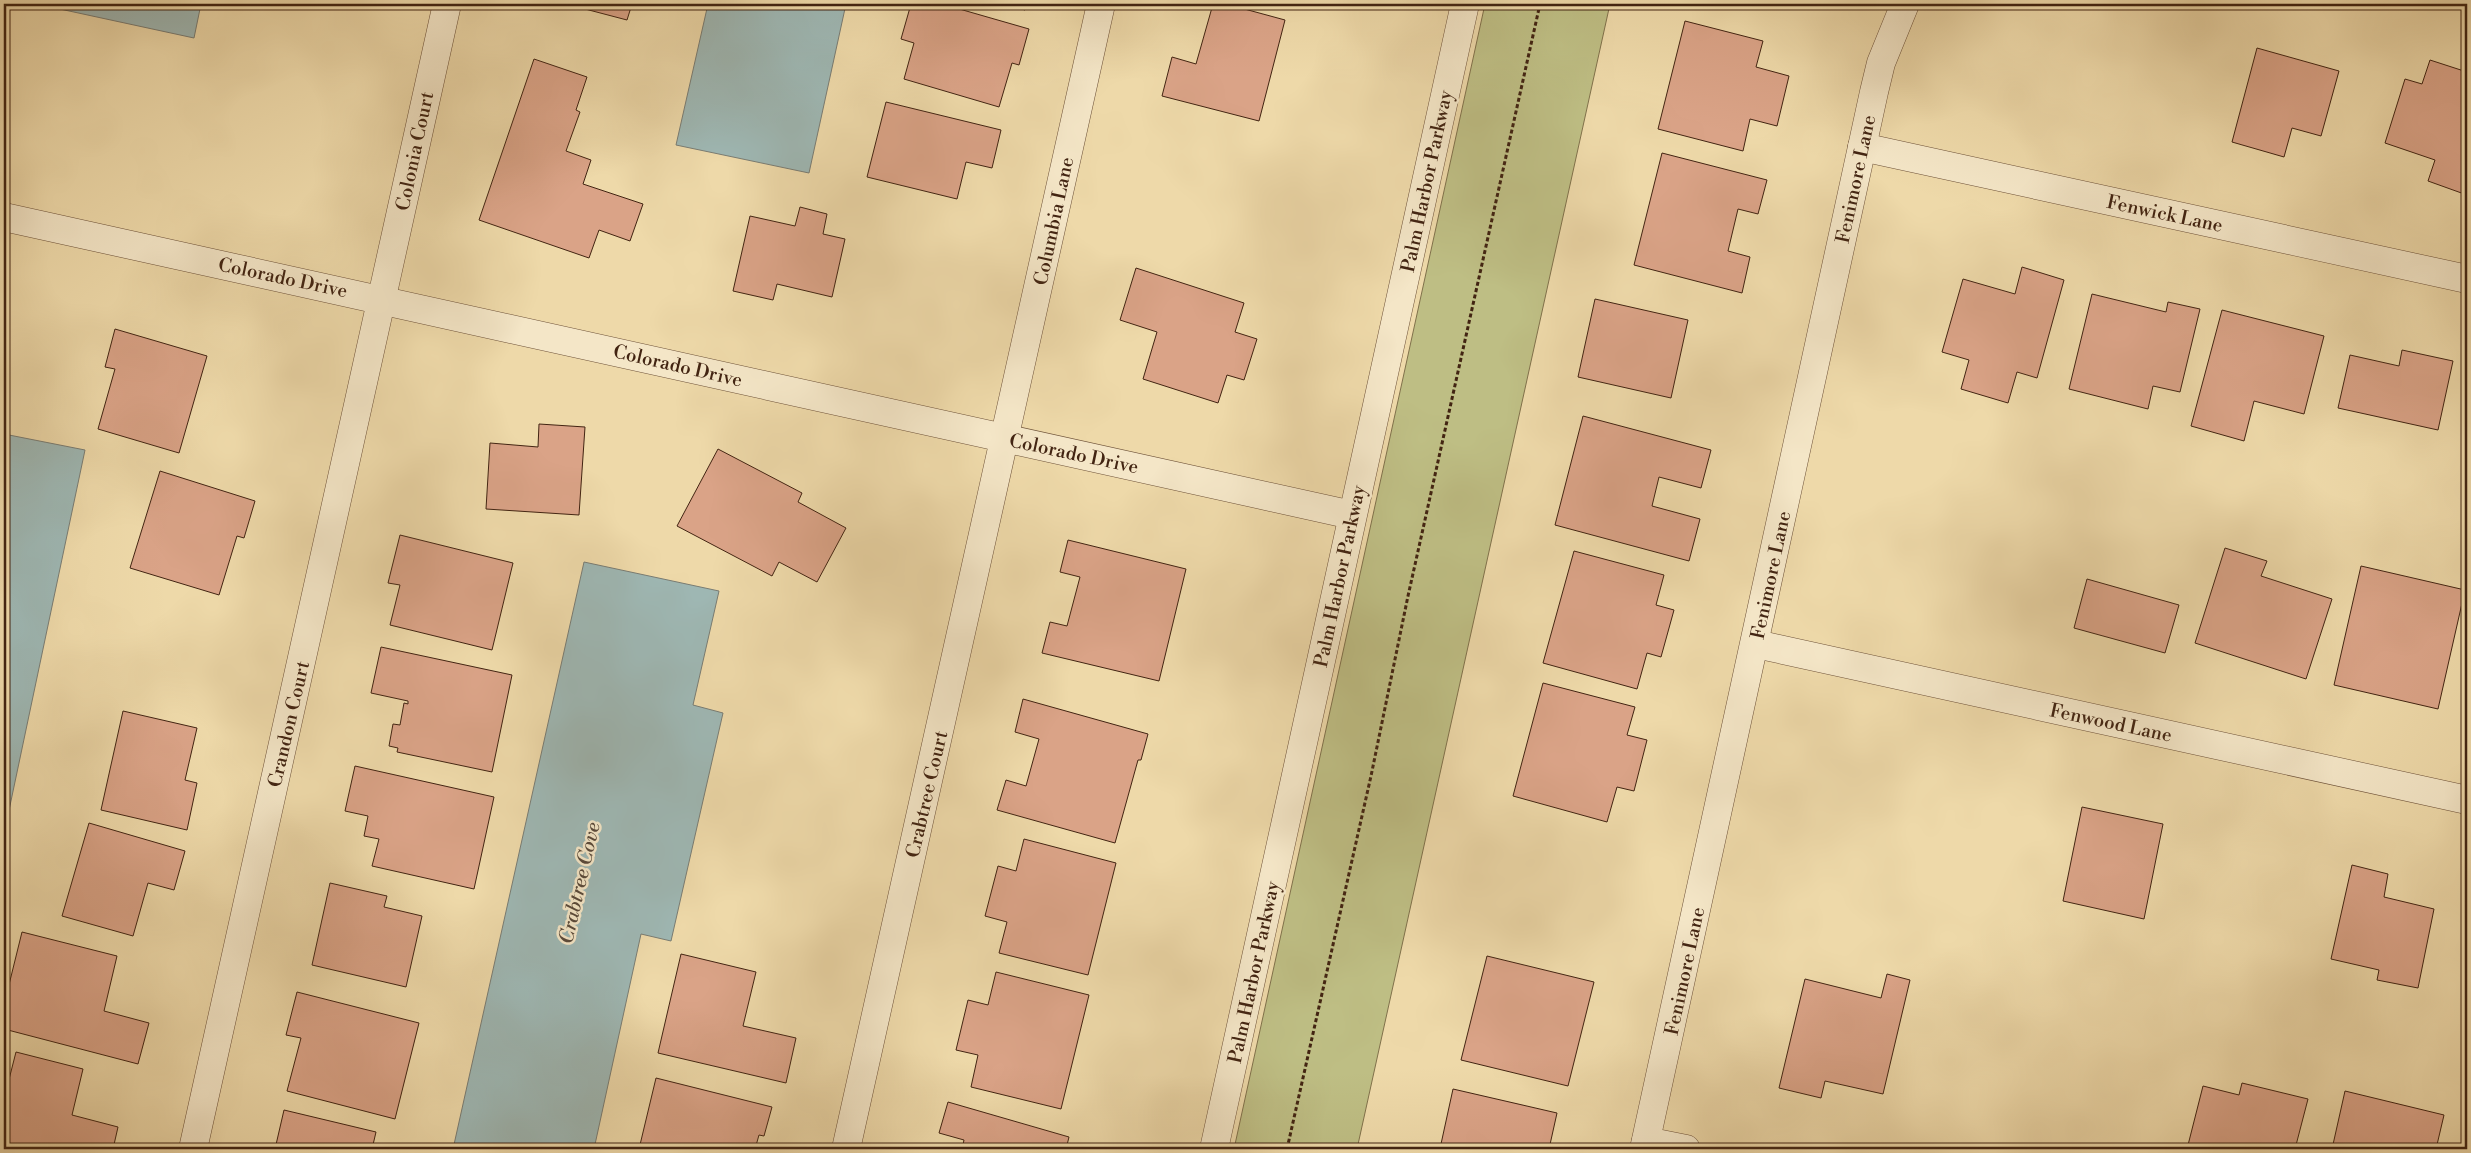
<svg xmlns="http://www.w3.org/2000/svg" width="2471" height="1153" font-family="'Libre Bodoni',serif">
  <style>
    .green { fill: #bebe84; stroke: #80714b }
    .water { fill: #9eb7b3; stroke: #797c73 }
    .building { fill: #daa387; stroke: #422412 }
    .lines { fill: none; stroke-linecap: round; stroke-linejoin: round }
    .minor-casing { stroke: #6d5138; stroke-width: 29 }
    .path { stroke: #422412; stroke-width: 3; stroke-dasharray: 4 2.5; stroke-linecap: butt }
    .minor { stroke: #f4e6c7; stroke-width: 28 }
    .labels { text-anchor: middle; stroke-width: 5; stroke-linejoin: round; paint-order: stroke }
    .street-label { font-size: 19px; fill: #422412; stroke: #f4e6c7 }
    .water-label { font-size: 20px; font-style: italic; fill: #59493a; stroke: #f4e6c7 }
  </style>
  <rect width="100%" height="100%" fill="#eed9a9"/>
  <filter id="stains"><feTurbulence type="fractalNoise" baseFrequency=".004" numOctaves="4"/><feColorMatrix values="0 0 0 0 .2 0 0 0 0 .09 0 0 0 0 .02 0 0 0 .5 -.17"/></filter>
  <radialGradient id="worn" r=".72"><stop offset=".6" stop-color="#630" stop-opacity="0"/><stop offset="1" stop-color="#630" stop-opacity=".3"/></radialGradient>
  <polygon class="green" points="1485,4 1610,4 1357,1149 1234,1149"/>
  <g class="water">
    <polygon points="46,4 201,4 194,38 46,6"/>
    <polygon points="708,4 846,4 809,173 676,145"/>
    <polygon points="4,434 85,450 4,834"/>
    <polygon points="584,562 719,591 693,705 723,713 671,941 641,934 594,1149 453,1149"/>
  </g>
  <g class="building">
    <polygon points="566,4 632,4 627,20"/>
    <polygon points="911,4 942,4 1029,29 1019,65 1012,63 999,107 904,79 914,43 901,39"/>
    <polygon points="1005,4 1027,4 1025,10"/>
    <polygon points="1213,4 1226,4 1285,20 1259,121 1162,96 1172,57 1196,64"/>
    <polygon points="1685,21 1763,41 1756,67 1789,76 1777,126 1750,119 1743,151 1658,129"/>
    <polygon points="2257,48 2339,71 2321,136 2292,128 2284,157 2232,142"/>
    <polygon points="534,59 587,77 576,110 580,112 566,151 591,160 583,184 643,204 630,241 599,230 589,258 479,220"/>
    <polygon points="2430,60 2467,72 2467,195 2428,181 2435,160 2385,143 2405,79 2422,84"/>
    <polygon points="886,102 1001,130 992,168 966,162 957,199 867,177"/>
    <polygon points="1662,153 1767,180 1758,214 1738,209 1728,251 1750,257 1742,293 1634,265"/>
    <polygon points="800,207 827,214 823,234 845,239 832,297 777,284 773,300 733,291 750,216 795,226"/>
    <polygon points="2022,267 2064,280 2037,378 2017,372 2008,403 1961,389 1969,360 1942,352 1963,279 2015,294"/>
    <polygon points="1136,268 1244,303 1235,332 1257,339 1244,380 1227,375 1218,403 1143,379 1157,332 1120,320"/>
    <polygon points="2092,294 2166,312 2168,302 2200,309 2180,392 2153,386 2148,409 2069,389"/>
    <polygon points="1595,299 1688,320 1671,398 1578,377"/>
    <polygon points="2222,310 2324,336 2304,414 2254,401 2244,441 2191,426"/>
    <polygon points="115,329 207,356 179,453 98,429 115,369 105,367"/>
    <polygon points="2402,350 2453,361 2438,430 2338,408 2350,355 2399,366"/>
    <polygon points="1583,416 1711,450 1701,488 1659,477 1652,506 1700,519 1689,561 1555,525"/>
    <polygon points="539,424 585,427 579,515 486,509 490,443 538,447"/>
    <polygon points="718,449 802,493 798,502 846,528 817,582 779,562 772,576 677,526"/>
    <polygon points="160,471 255,501 244,538 237,536 219,595 130,568"/>
    <polygon points="400,535 513,563 492,650 390,625 400,585 388,583"/>
    <polygon points="1068,540 1186,569 1159,681 1042,653 1050,622 1067,626 1080,577 1060,572"/>
    <polygon points="2225,548 2267,561 2261,576 2332,599 2306,679 2195,643"/>
    <polygon points="1574,551 1664,575 1656,605 1674,610 1661,657 1647,653 1637,689 1543,663"/>
    <polygon points="2361,566 2465,590 2438,709 2334,685"/>
    <polygon points="2087,579 2179,605 2165,653 2074,628"/>
    <polygon points="381,647 512,675 492,772 397,752 398,748 389,746 393,724 400,725 404,703 408,704 408,701 371,693"/>
    <polygon points="1543,683 1635,707 1627,735 1647,740 1634,791 1617,787 1607,822 1513,796"/>
    <polygon points="1023,699 1148,734 1141,760 1138,760 1115,843 997,810 1006,780 1026,786 1039,739 1015,732"/>
    <polygon points="123,711 197,728 185,780 197,783 187,830 101,810"/>
    <polygon points="355,766 494,797 474,889 372,866 379,839 364,836 368,816 345,811"/>
    <polygon points="2082,807 2163,824 2144,919 2063,901"/>
    <polygon points="89,823 185,851 174,890 148,883 133,936 62,916"/>
    <polygon points="1024,839 1116,863 1088,975 999,953 1007,922 985,916 998,866 1016,871"/>
    <polygon points="2352,865 2388,874 2384,897 2434,909 2418,988 2377,980 2379,970 2331,959"/>
    <polygon points="330,883 387,896 384,907 422,916 406,987 312,965"/>
    <polygon points="22,932 117,956 104,1011 149,1023 138,1064 4,1029 4,1005"/>
    <polygon points="681,954 756,972 743,1026 796,1038 786,1083 658,1053"/>
    <polygon points="1487,956 1594,982 1568,1086 1461,1060"/>
    <polygon points="996,972 1089,995 1061,1109 971,1087 978,1055 956,1050 968,1000 988,1005"/>
    <polygon points="1887,974 1910,980 1883,1094 1825,1081 1821,1098 1779,1088 1805,979 1881,998"/>
    <polygon points="297,992 419,1023 395,1119 287,1091 301,1038 286,1035"/>
    <polygon points="16,1052 83,1069 72,1115 118,1127 113,1149 4,1149 4,1099"/>
    <polygon points="656,1078 772,1107 764,1136 759,1135 755,1149 639,1149"/>
    <polygon points="2242,1083 2308,1099 2295,1149 2187,1149 2203,1086 2239,1095"/>
    <polygon points="1453,1089 1557,1113 1549,1149 1464,1149 1441,1144"/>
    <polygon points="2345,1091 2444,1115 2436,1149 2332,1149"/>
    <polygon points="948,1102 1069,1137 1066,1149 962,1149 964,1140 939,1133"/>
    <polygon points="284,1110 376,1132 372,1149 275,1149"/>
  </g>
  <g class="lines">
    <defs>
      <g id="minor">
        <polyline points="1862,147 2467,279"/>
        <polyline points="4,217 1352,515"/>
        <polyline points="1756,644 2467,800"/>
        <polyline points="1646,1141 1686,1149"/>
        <polyline points="193,1149 447,4"/>
        <polyline points="846,1149 1101,4"/>
        <polyline points="1214,1149 1465,4"/>
        <polyline points="1644,1149 1874,92 1881,63 1905,4"/>
      </g>
    </defs>
    <use href="#minor" class="minor-casing"/>
    <polyline class="path" points="1287,1149 1371,776 1408,596 1540,4"/>
    <use href="#minor" class="minor"/>
  </g>
  <g class="labels">
    <g class="street-label">
      <text transform="translate(414 151) rotate(-78)" y="7">Colonia Court</text>
      <text transform="translate(1855 179) rotate(-78)" y="7">Fenimore Lane</text>
      <text transform="translate(1426 181) rotate(-78)" y="7">Palm Harbor Parkway</text>
      <text transform="translate(2165 213) rotate(12)" y="7">Fenwick Lane</text>
      <text transform="translate(1053 221) rotate(-78)" y="7">Columbia Lane</text>
      <text transform="translate(283 277) rotate(12)" y="7">Colorado Drive</text>
      <text transform="translate(678 365) rotate(13)" y="7">Colorado Drive</text>
      <text transform="translate(1074 453) rotate(12)" y="7">Colorado Drive</text>
      <text transform="translate(1770 575) rotate(-78)" y="7">Fenimore Lane</text>
      <text transform="translate(1339 576) rotate(-78)" y="7">Palm Harbor Parkway</text>
      <text transform="translate(2111 722) rotate(12)" y="7">Fenwood Lane</text>
      <text transform="translate(288 724) rotate(-77)" y="7">Crandon Court</text>
      <text transform="translate(926 794) rotate(-77)" y="7">Crabtree Court</text>
      <text transform="translate(1684 971) rotate(-78)" y="7">Fenimore Lane</text>
      <text transform="translate(1253 972) rotate(-78)" y="7">Palm Harbor Parkway</text>
    </g>
    <g class="water-label">
      <text transform="translate(579 883) rotate(-77)" y="7">Crabtree Cove</text>
    </g>
  </g>
  <rect width="2471" height="1153" fill="none" stroke="#eed9a9" stroke-width="20"/>
  <rect x="5" y="5" width="2461" height="1143" fill="none" stroke="#422412" stroke-width="2.5"/>
  <rect x="10" y="10" width="2451" height="1133" fill="none" stroke="#422412"/>
  <rect width="100%" height="100%" filter="url(#stains)"/>
  <rect width="100%" height="100%" fill="url(#worn)"/>
</svg>
